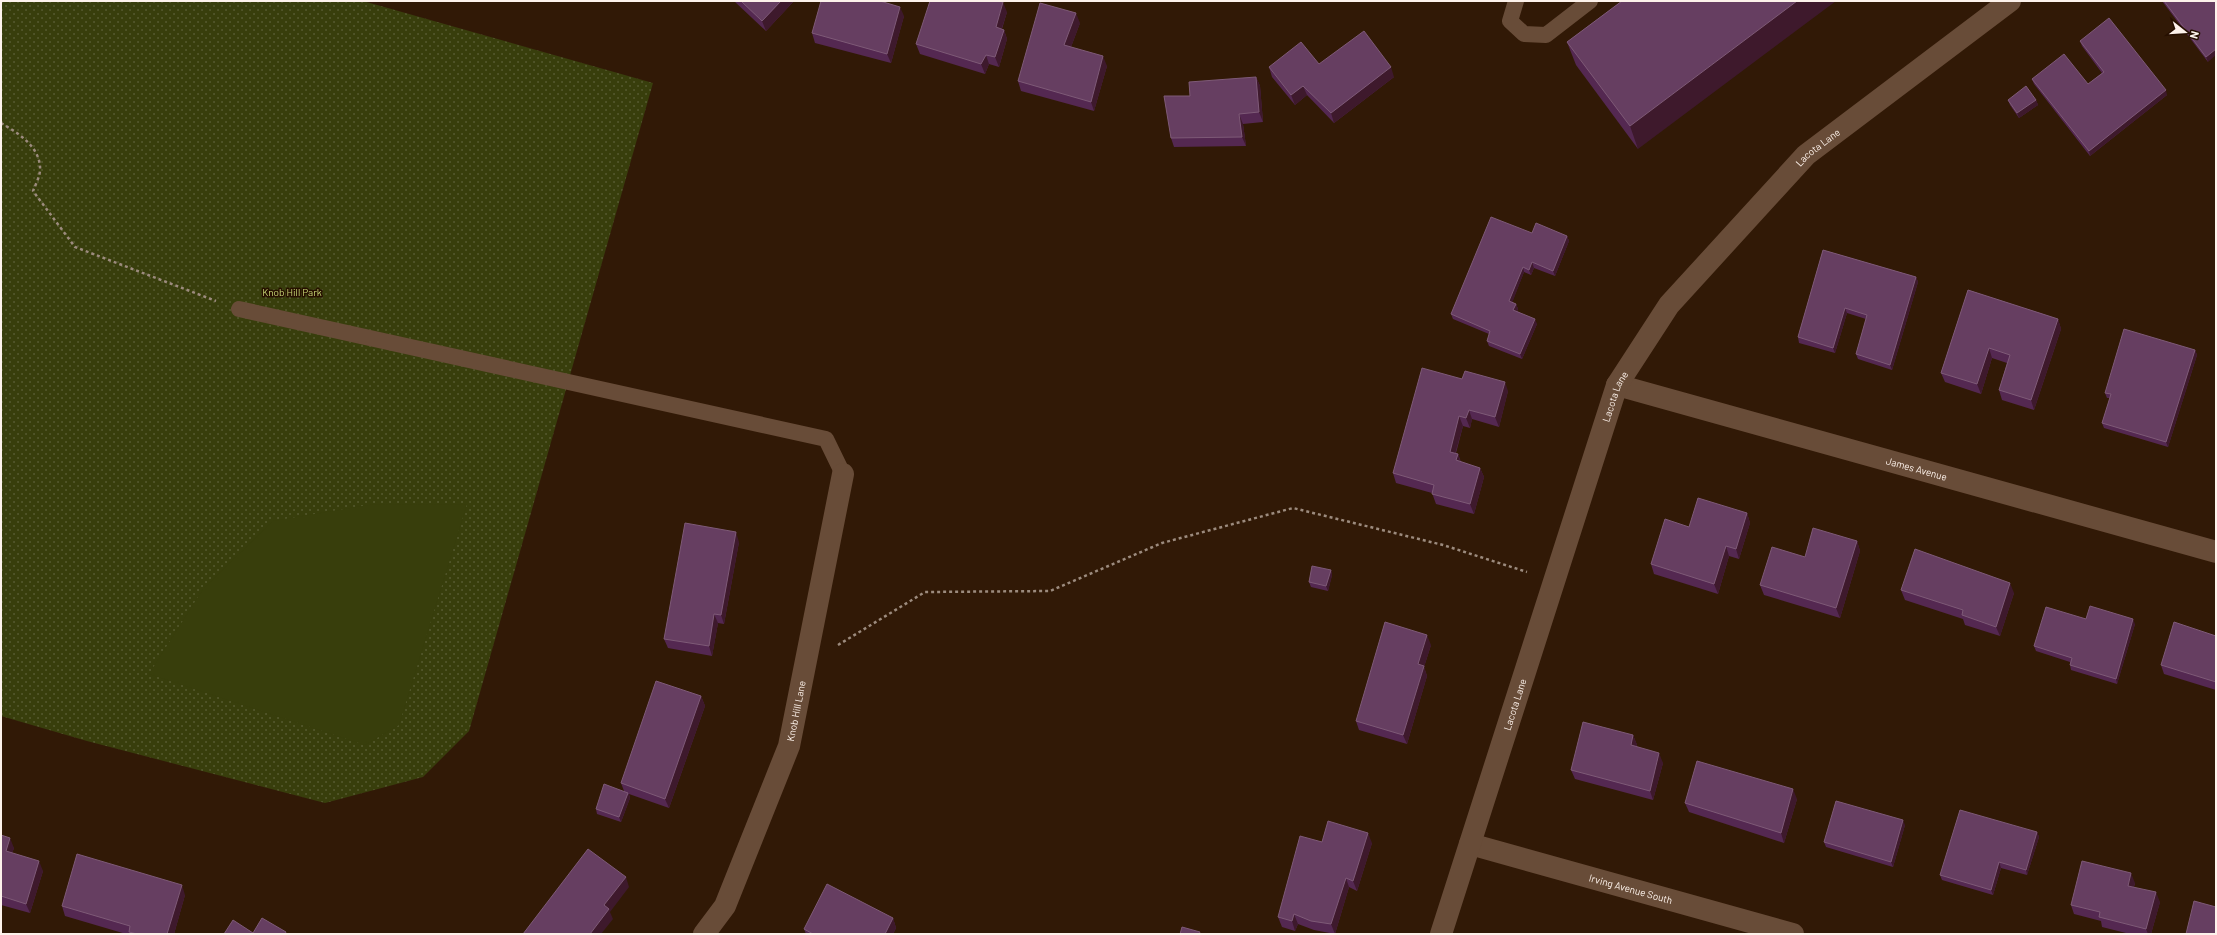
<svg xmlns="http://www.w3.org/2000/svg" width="2217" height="935" font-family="Barlow,sans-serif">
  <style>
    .park { fill: url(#park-dots) }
    .garden { fill: #383e0c }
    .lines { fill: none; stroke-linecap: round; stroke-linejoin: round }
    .path { stroke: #9c8b7e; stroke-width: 2.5; stroke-dasharray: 3 3; stroke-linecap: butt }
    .service { stroke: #684c38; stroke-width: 16 }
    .minor { stroke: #684c38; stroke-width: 22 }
    .wall { fill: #542851 }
    .shaded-wall { fill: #3e192c }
    .building { fill: #663e61; stroke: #7e5a77 }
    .labels { text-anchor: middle; stroke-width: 3; stroke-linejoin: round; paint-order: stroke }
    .street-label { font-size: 10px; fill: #fdf2eb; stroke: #260f00 }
    .park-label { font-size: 10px; fill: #c5d473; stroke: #260f00 }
  </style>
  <defs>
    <pattern id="park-dots" width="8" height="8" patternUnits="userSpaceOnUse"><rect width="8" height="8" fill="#383e0c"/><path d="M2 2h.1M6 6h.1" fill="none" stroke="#565a30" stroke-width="1.8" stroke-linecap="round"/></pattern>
  </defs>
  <rect width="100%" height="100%" fill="#311906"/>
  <polygon class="park" points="1,1 363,1 653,83 469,731 423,777 325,803 87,741 1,716"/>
  <polygon class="garden" points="467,504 399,725 365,745 149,674 203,589 273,521 368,505"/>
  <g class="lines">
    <g class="path">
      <path d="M1 123C18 133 39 146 40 167 41 174 36 184 33 191L75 247 216 301"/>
      <polyline points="838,645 925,592 1050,591 1162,543 1293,508 1443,545 1527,572"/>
    </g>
    <g class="service">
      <polyline points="1516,1 1510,21 1524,34 1546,35 1590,1"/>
      <polyline points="239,309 826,439 843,474"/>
    </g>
    <g class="minor">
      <path id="s1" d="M1617 385 2216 552"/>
      <path id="s2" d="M1470 844 1793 934"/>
      <path id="s3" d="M704 934 725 906 789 746 843 474"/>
      <path id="s4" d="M1441 934 1617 385 1669 305 1806 155 2010 1"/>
    </g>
  </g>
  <g class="wall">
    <polygon points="734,1 794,1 766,31"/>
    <polygon points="1622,1 1638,149 1576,65 1567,42"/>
    <polygon points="2162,1 2216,1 2208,62"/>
    <polygon points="1007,12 1002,29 1004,30 1007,39 999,67 989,64 985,74 920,54 916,44"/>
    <polygon points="904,16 891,63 815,43 812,33"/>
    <polygon points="1080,23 1071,47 1107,66 1094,111 1021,91 1018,81"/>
    <polygon points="2080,41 2167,95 2090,156 2034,84 2032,79 2088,84 2102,73 2082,46"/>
    <polygon points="1269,67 1394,77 1334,123 1307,95 1295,105 1272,77"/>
    <polygon points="1256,77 1260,86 1263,122 1243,124 1246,146 1174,147 1171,138 1190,96"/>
    <polygon points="2008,100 2036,100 2038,105 2019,118 2010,105"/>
    <polygon points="1532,233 1567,236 1569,241 1555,276 1534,268 1531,275 1524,272 1512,302 1516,304 1518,309 1517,311 1537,324 1522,359 1489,346 1487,341 1489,334 1453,319 1451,314"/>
    <polygon points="1823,250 1916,277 1918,282 1892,370 1858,359 1856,354 1866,319 1847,313 1835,353 1799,343 1798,337"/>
    <polygon points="1968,290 2058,319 2061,329 2034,410 2002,400 1999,390 2007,363 1992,358 1981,394 1945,382 1941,373"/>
    <polygon points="2195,350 2197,355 2168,447 2104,428 2102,423 2110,398 2107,398 2105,393"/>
    <polygon points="1462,379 1508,391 1499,427 1472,419 1470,428 1463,426 1456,453 1458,454 1461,462 1480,468 1484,477 1474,514 1436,504 1432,493 1396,483 1393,473"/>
    <polygon points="1747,513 1750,523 1739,559 1729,556 1718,594 1654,574 1651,564 1689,527"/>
    <polygon points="1857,541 1860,551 1840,618 1764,595 1760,585 1805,557"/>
    <polygon points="739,542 724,624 718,623 712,656 668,648 664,639"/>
    <polygon points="1331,570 1332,575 1328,591 1311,587 1309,582"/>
    <polygon points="1901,590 2014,593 2000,636 1965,625 1963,619 1905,600"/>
    <polygon points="2086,619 2135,624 2117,684 2071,670 2070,665 2070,662 2036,651 2034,646"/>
    <polygon points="2216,636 2216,690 2164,674 2161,665"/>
    <polygon points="1431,645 1424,667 1427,676 1407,744 1359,730 1356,721"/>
    <polygon points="701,696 705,706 669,808 629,794 630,798 621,822 597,814 596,809 624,791 621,783"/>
    <polygon points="1633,735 1637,745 1637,747 1663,763 1653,800 1575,779 1571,770"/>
    <polygon points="1797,799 1784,843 1689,812 1685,803"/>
    <polygon points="1905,825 1893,867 1826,847 1824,842"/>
    <polygon points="2037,832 2039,837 2027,875 2001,868 1993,895 1942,880 1940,875"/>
    <polygon points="1,835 14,848 12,853 43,871 30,913 1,905"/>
    <polygon points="1322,842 1372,843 1357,891 1349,887 1335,934 1314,930 1298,924 1295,931 1282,927 1278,917"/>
    <polygon points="2135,883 2134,887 2160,902 2151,934 2130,934 2102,927 2101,921 2074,914 2071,905"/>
    <polygon points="185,895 174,934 126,934 65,916 62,906"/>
    <polygon points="893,918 896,928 893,934 806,934 804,929"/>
  </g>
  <g class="shaded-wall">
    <polygon points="781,1 794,1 766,31 762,21"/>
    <polygon points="1797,1 1836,1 1638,149 1630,126"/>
    <polygon points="1003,2 1007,12 999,37 996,27"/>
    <polygon points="900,7 904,16 891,63 887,54"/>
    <polygon points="1076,13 1080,23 1068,55 1064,45"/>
    <polygon points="1004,30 1007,39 999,67 995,57"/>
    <polygon points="2216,49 2216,55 2208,62 2206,57"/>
    <polygon points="986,55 989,64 985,74 981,64"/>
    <polygon points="1103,56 1107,66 1094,111 1091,102"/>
    <polygon points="1391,67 1394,77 1334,123 1331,113"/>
    <polygon points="1256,77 1260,86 1263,122 1259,112"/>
    <polygon points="1303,86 1307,95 1295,105 1291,95"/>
    <polygon points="2166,90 2167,95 2090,156 2089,151"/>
    <polygon points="2036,100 2038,105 2019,118 2017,113"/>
    <polygon points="1239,114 1243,124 1246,146 1242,137"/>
    <polygon points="1567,236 1569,241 1555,276 1553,271"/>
    <polygon points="1532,262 1534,268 1531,275 1529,270"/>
    <polygon points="1523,267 1524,272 1511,306 1509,301"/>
    <polygon points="1916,277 1918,282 1892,370 1890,365"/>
    <polygon points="1516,304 1518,309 1515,315 1513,310"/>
    <polygon points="1845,308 1847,313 1835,353 1833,348"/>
    <polygon points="1535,319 1537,324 1522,359 1520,354"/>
    <polygon points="2058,319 2061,329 2034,410 2031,400"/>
    <polygon points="1989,348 1992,358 1981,394 1977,384"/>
    <polygon points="2195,350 2197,355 2168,447 2166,442"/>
    <polygon points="1505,382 1508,391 1499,427 1495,417"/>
    <polygon points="1469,410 1472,419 1470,428 1466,418"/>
    <polygon points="1459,416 1463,426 1453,461 1450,452"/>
    <polygon points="1458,454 1461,464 1456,460"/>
    <polygon points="1480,468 1484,477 1474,514 1470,504"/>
    <polygon points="1747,513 1750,523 1739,559 1736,549"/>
    <polygon points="736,532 739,542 724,624 721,615"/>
    <polygon points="1857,541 1860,551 1840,618 1836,608"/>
    <polygon points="1726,546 1729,556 1718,594 1714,584"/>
    <polygon points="1331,570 1332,575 1328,591 1326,586"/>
    <polygon points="2010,583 2014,593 2000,636 1996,627"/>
    <polygon points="714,614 718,623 712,656 709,646"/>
    <polygon points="2133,619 2135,624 2117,684 2116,679"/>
    <polygon points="1427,635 1431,645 1424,667 1427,676 1407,744 1403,735 1418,664"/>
    <polygon points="701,696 705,706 669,808 665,799"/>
    <polygon points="1633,735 1637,745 1634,755 1631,745"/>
    <polygon points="1659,753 1663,763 1653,800 1650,791"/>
    <polygon points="1793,789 1797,799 1784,843 1781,833"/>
    <polygon points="628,793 630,798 621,822 619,817"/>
    <polygon points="1903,820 1905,825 1893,867 1891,862"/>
    <polygon points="2037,832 2039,837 2027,875 2026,870"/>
    <polygon points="1368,833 1372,843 1357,891 1353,881"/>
    <polygon points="10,838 14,848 10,860 6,851"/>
    <polygon points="39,861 43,871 30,913 26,904"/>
    <polygon points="1999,862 2001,868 1993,895 1991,890"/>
    <polygon points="2131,873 2135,883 2131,895 2128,886"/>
    <polygon points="626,877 629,887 610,912 613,919 601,934 590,934 604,905"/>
    <polygon points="1346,878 1349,887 1335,934 1331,924"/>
    <polygon points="182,885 185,895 174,934 167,934"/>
    <polygon points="2156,892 2160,902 2151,934 2148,934 2146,929"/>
    <polygon points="1294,914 1298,924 1295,931 1292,921"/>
    <polygon points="893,918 896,928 893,934 885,934"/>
  </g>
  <g class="building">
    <polygon points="741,1 781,1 762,21"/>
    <polygon points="821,1 880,1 900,7 887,54 812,33"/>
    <polygon points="930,1 998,1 1003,2 996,27 1004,30 995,57 986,55 981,64 916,44"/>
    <polygon points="1622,1 1797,1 1630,126 1567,42"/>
    <polygon points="2164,1 2216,1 2216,49 2206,57"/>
    <polygon points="1040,3 1076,13 1064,45 1103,56 1091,102 1018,81"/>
    <polygon points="2109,18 2166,90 2089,151 2032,79 2064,54 2088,84 2104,72 2080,41"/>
    <polygon points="1364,31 1391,67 1331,113 1303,86 1291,95 1269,67 1301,42 1319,64"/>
    <polygon points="1256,77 1259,112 1239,114 1242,137 1171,138 1164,96 1190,96 1189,82"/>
    <polygon points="2026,86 2036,100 2017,113 2008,100"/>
    <polygon points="1491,217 1532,233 1536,223 1567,236 1553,271 1532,262 1529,270 1523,267 1509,301 1516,304 1513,310 1535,319 1520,354 1487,341 1490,331 1451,314"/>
    <polygon points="1823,250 1916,277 1890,365 1856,354 1867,315 1845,308 1833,348 1798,337"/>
    <polygon points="1968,290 2058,319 2031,400 1999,390 2010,355 1989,348 1977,384 1941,373"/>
    <polygon points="2124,329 2195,350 2166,442 2102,423 2111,394 2105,393"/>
    <polygon points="1422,368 1462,379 1465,371 1505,382 1495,417 1469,410 1466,418 1459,416 1450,452 1458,454 1456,460 1480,468 1470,504 1432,494 1434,485 1393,473"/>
    <polygon points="1698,498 1747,513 1736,549 1726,546 1714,584 1651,564 1665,519 1689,527"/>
    <polygon points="685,523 736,532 721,615 714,614 709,646 664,639"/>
    <polygon points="1813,528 1857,541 1836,608 1760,585 1772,547 1805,557"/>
    <polygon points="1915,549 2010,583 1996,627 1962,615 1963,610 1901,590"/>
    <polygon points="1312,566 1331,570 1326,586 1309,582"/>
    <polygon points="2090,606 2133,619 2116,679 2070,665 2072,658 2034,646 2046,607 2086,619"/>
    <polygon points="1385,622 1427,635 1418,664 1424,666 1403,735 1356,721"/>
    <polygon points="2174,622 2216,636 2216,682 2161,665"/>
    <polygon points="656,681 701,696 665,799 621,783"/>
    <polygon points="1583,722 1633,735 1631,745 1659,753 1650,791 1571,770"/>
    <polygon points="1697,761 1793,789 1781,833 1685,803"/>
    <polygon points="604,784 628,793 619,817 596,809"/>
    <polygon points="1836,801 1903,820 1891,862 1824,842"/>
    <polygon points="1960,810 2037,832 2026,870 1999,862 1991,890 1940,875"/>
    <polygon points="1328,821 1368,833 1353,881 1346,878 1331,924 1311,921 1294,914 1292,921 1278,917 1300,836 1322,842"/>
    <polygon points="1,835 10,838 6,851 39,861 26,904 1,896"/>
    <polygon points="588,849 626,877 604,905 609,909 590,934 523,934"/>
    <polygon points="77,854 182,885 167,934 137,934 129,932 130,926 62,906"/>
    <polygon points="2082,861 2131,873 2128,886 2156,892 2146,929 2099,917 2100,912 2071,905"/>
    <polygon points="827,884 893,918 885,934 813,934 804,929"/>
    <polygon points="2194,901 2216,907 2216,934 2186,934"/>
    <polygon points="262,918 286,932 285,934 224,934 233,920 253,933"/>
    <polygon points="1182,927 1200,932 1199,934 1180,934"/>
  </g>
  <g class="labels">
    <g class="street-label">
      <text dy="4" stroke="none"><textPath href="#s4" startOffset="889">Lacota Lane</textPath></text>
      <text dy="4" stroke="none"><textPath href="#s4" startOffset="565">Lacota Lane</textPath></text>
      <text dy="4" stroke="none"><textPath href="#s1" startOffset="311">James Avenue</textPath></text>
      <text dy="4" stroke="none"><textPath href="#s4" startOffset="241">Lacota Lane</textPath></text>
      <text dy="4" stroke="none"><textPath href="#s3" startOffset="243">Knob Hill Lane</textPath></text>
      <text dy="4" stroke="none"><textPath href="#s2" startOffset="167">Irving Avenue South</textPath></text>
    </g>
    <g class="park-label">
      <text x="292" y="296">Knob Hill Park</text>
    </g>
  </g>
  <rect width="2217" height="935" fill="none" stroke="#fdf2eb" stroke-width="4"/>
  <g transform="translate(2185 32) rotate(107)" stroke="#260f00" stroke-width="3" paint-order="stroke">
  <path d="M0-3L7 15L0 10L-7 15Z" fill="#fdf2eb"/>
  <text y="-6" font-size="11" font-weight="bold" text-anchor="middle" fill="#fdf2eb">N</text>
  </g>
</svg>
